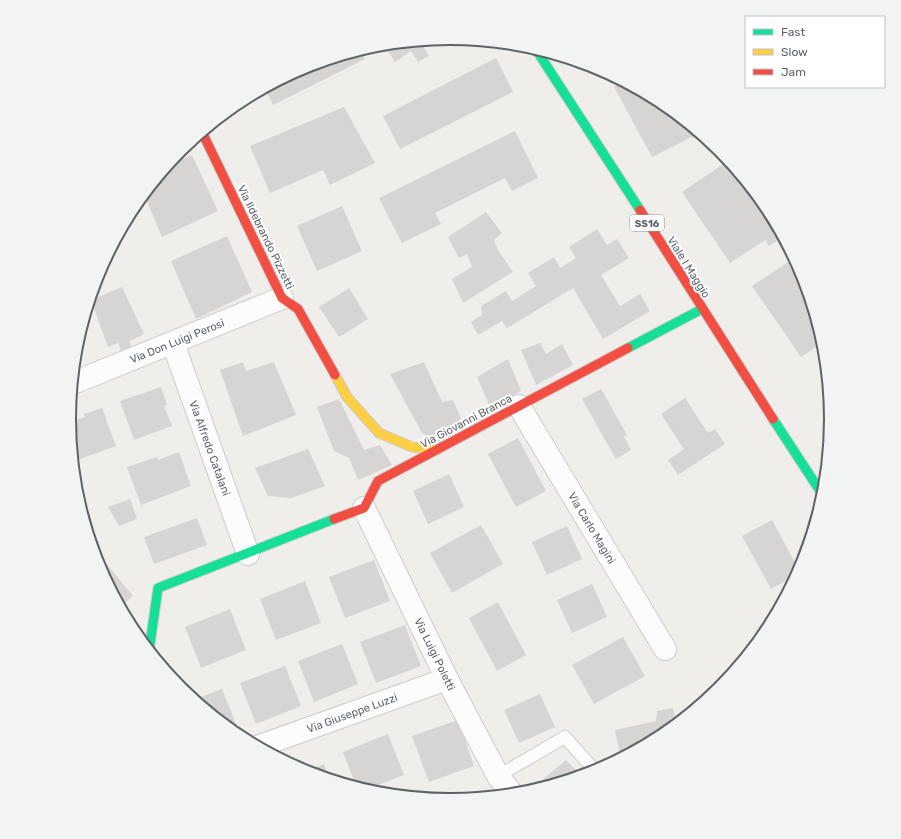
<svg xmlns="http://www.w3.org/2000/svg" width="901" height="839" font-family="Rubik,sans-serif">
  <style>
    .building { fill: #d6d5d3 }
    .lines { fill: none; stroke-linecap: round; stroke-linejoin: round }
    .lane-casing { stroke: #cbcccc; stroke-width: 14 }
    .street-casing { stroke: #cbcccc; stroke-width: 24 }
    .fast-casing { stroke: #cacacb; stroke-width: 11 }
    .slow-casing { stroke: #cacacb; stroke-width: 11 }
    .jam-casing { stroke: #cacacb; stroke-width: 11 }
    .lane { stroke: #fdfcfc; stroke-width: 12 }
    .street { stroke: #fdfcfc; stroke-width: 22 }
    .fast { stroke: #16e098; stroke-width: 9 }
    .slow { stroke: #ffcf43; stroke-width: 9 }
    .jam { stroke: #f24e42; stroke-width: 9 }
    .labels { text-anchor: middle; stroke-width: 4; stroke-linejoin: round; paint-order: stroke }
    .shield { fill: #fff; stroke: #8f9295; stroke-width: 1 }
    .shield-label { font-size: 10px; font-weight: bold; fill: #5f6368 }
    .street-label { font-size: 11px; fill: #5f6368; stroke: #fff }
    .rim { fill: none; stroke: #5f6368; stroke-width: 2 }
  </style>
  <rect width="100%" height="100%" fill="#efeeea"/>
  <g class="building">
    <polygon points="420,41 429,56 418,62 411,51 395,62 384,45"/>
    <polygon points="361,50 365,59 273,105 265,88 305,67"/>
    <polygon points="496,58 513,92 400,149 383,116"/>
    <polygon points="624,82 663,102 700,133 652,157 614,87"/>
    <polygon points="344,107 375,163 330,185 323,170 270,193 250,146"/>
    <polygon points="515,131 538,178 512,191 505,178 435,213 441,224 402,243 379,198"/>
    <polygon points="192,155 218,211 162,237 144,195 168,166"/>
    <polygon points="729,160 768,208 779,228 774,231 779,239 769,246 765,240 730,263 682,192"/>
    <polygon points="342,206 362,251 317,271 297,226"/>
    <polygon points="486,212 502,233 494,240 498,250 513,272 463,303 452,279 472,267 467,254 459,258 448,237"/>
    <polygon points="597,229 607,245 617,239 629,258 601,275 620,306 640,294 650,311 603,339 573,288 507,328 502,321 478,335 471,322 482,315 481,306 506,291 512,301 536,286 528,273 554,257 560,268 576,258 569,247"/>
    <polygon points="227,236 252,292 196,319 171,261"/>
    <polygon points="794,258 803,274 824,342 801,357 752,286"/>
    <polygon points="122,287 144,334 130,341 131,348 122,353 118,343 108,347 91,300"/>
    <polygon points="349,288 368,319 339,337 319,307"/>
    <polygon points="540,343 546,354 562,344 573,365 536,385 521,350"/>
    <polygon points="508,359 521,391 490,407 477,377"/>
    <polygon points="243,362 246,371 274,362 296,415 243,436 220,370"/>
    <polygon points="424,362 442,402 453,400 464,425 438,442 422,433 390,374"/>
    <polygon points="161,387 167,405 164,406 172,426 134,440 120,401"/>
    <polygon points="601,389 627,435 624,437 631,450 616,459 582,399"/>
    <polygon points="685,398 708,433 715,429 725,444 678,475 668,460 684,449 661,414"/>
    <polygon points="339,399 364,450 380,445 392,465 358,480 349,458 334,451 317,407"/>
    <polygon points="102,408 116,446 77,460 72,446 69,422 85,417 84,414"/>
    <polygon points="518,438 546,491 516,507 488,454"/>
    <polygon points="308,449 325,486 291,498 268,496 255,468"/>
    <polygon points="179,452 191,486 141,505 127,467 157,457 158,460"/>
    <polygon points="449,474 464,507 428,524 413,491"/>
    <polygon points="130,499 137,519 119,526 108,507"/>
    <polygon points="197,518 207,545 154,564 144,537"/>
    <polygon points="772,520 800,572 798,574 771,589 742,536"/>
    <polygon points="481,525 503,564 452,593 430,553"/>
    <polygon points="567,526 582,559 547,575 532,542"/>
    <polygon points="374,560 390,601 345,618 329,577"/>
    <polygon points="104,561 133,596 120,607 98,566"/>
    <polygon points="305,581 321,623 276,640 260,599"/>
    <polygon points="592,584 607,617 572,633 557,600"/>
    <polygon points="498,602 526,655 497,671 469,618"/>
    <polygon points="230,609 246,650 201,668 185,627"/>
    <polygon points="405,625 421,666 376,683 360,642"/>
    <polygon points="623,637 645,676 594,704 572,665"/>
    <polygon points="342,644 358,684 314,702 298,661"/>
    <polygon points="285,666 301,706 256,724 240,683"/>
    <polygon points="222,689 238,729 232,732 193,700"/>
    <polygon points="540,694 555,727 519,743 504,710"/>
    <polygon points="673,708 675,719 686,717 662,737 621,759 615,730 656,721 657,711"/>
    <polygon points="458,720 474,766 429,782 412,736"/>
    <polygon points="388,734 404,775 365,790 357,788 343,752"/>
    <polygon points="566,760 582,776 547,787 541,781"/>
    <polygon points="324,764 330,780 304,772"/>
    <polygon points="460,796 461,800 446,801"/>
  </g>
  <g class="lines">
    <defs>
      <polyline id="lane" points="498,776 565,737 596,772"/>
      <g id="street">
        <polyline points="173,343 248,554"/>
        <polyline points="73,383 282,298"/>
        <polyline points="519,406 665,649"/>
        <polyline points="364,508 447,679 498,776 513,795"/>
        <polyline points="257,747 447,679"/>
      </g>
      <g id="fast">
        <polyline points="535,48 640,210"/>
        <polyline points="628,348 702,309"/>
        <polyline points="773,419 824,497"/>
        <polyline points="149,651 158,588 334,519"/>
      </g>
      <polyline id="slow" points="335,375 347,397 379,433 412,447 437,450"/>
      <g id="jam">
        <polyline points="202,132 282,298 298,309 335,375"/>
        <polyline points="640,210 773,419"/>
        <polyline points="334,519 364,508 378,481 628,348"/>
      </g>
    </defs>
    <use href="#lane" class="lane-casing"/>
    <use href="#street" class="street-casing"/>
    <use href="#fast" class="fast-casing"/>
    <use href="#slow" class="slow-casing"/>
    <use href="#jam" class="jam-casing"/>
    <use href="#lane" class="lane"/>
    <use href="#street" class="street"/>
    <use href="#fast" class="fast"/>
    <use href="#slow" class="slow"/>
    <use href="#jam" class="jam"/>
  </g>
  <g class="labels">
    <rect class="shield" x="630" y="215" width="34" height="16" rx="3"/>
    <g class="shield-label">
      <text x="647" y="227">SS16</text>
    </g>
    <g class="street-label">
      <text transform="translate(266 237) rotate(64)" y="4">Via Ildebrando Pizzetti</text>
      <text transform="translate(689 267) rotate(58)" y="4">Viale I Maggio</text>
      <text transform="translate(177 341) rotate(-22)" y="4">Via Don Luigi Perosi</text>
      <text transform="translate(466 421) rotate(-28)" y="4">Via Giovanni Branca</text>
      <text transform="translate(210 448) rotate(70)" y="4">Via Alfredo Catalani</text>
      <text transform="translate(592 528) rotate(59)" y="4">Via Carlo Magini</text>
      <text transform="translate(435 654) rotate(64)" y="4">Via Luigi Poletti</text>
      <text transform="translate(352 713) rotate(-20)" y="4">Via Giuseppe Luzzi</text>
    </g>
  </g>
  <path d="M0 0H901V839H0ZM76 419a374 374 0 1 1 748 0a374 374 0 1 1-748 0Z" fill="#f2f3f3" fill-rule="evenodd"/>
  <path class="rim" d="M76 419a374 374 0 1 1 748 0a374 374 0 1 1-748 0Z"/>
  <rect x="745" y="16" width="140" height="72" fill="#ffffff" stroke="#bfc1c3"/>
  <rect x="753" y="29" width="20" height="6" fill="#16e098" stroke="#bfc1c3"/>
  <text x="781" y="36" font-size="12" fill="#5f6368">Fast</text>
  <rect x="753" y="49" width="20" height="6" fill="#ffcf43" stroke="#bfc1c3"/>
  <text x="781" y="56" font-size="12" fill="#5f6368">Slow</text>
  <rect x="753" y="69" width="20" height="6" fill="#f24e42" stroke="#bfc1c3"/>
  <text x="781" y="76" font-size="12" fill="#5f6368">Jam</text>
</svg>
